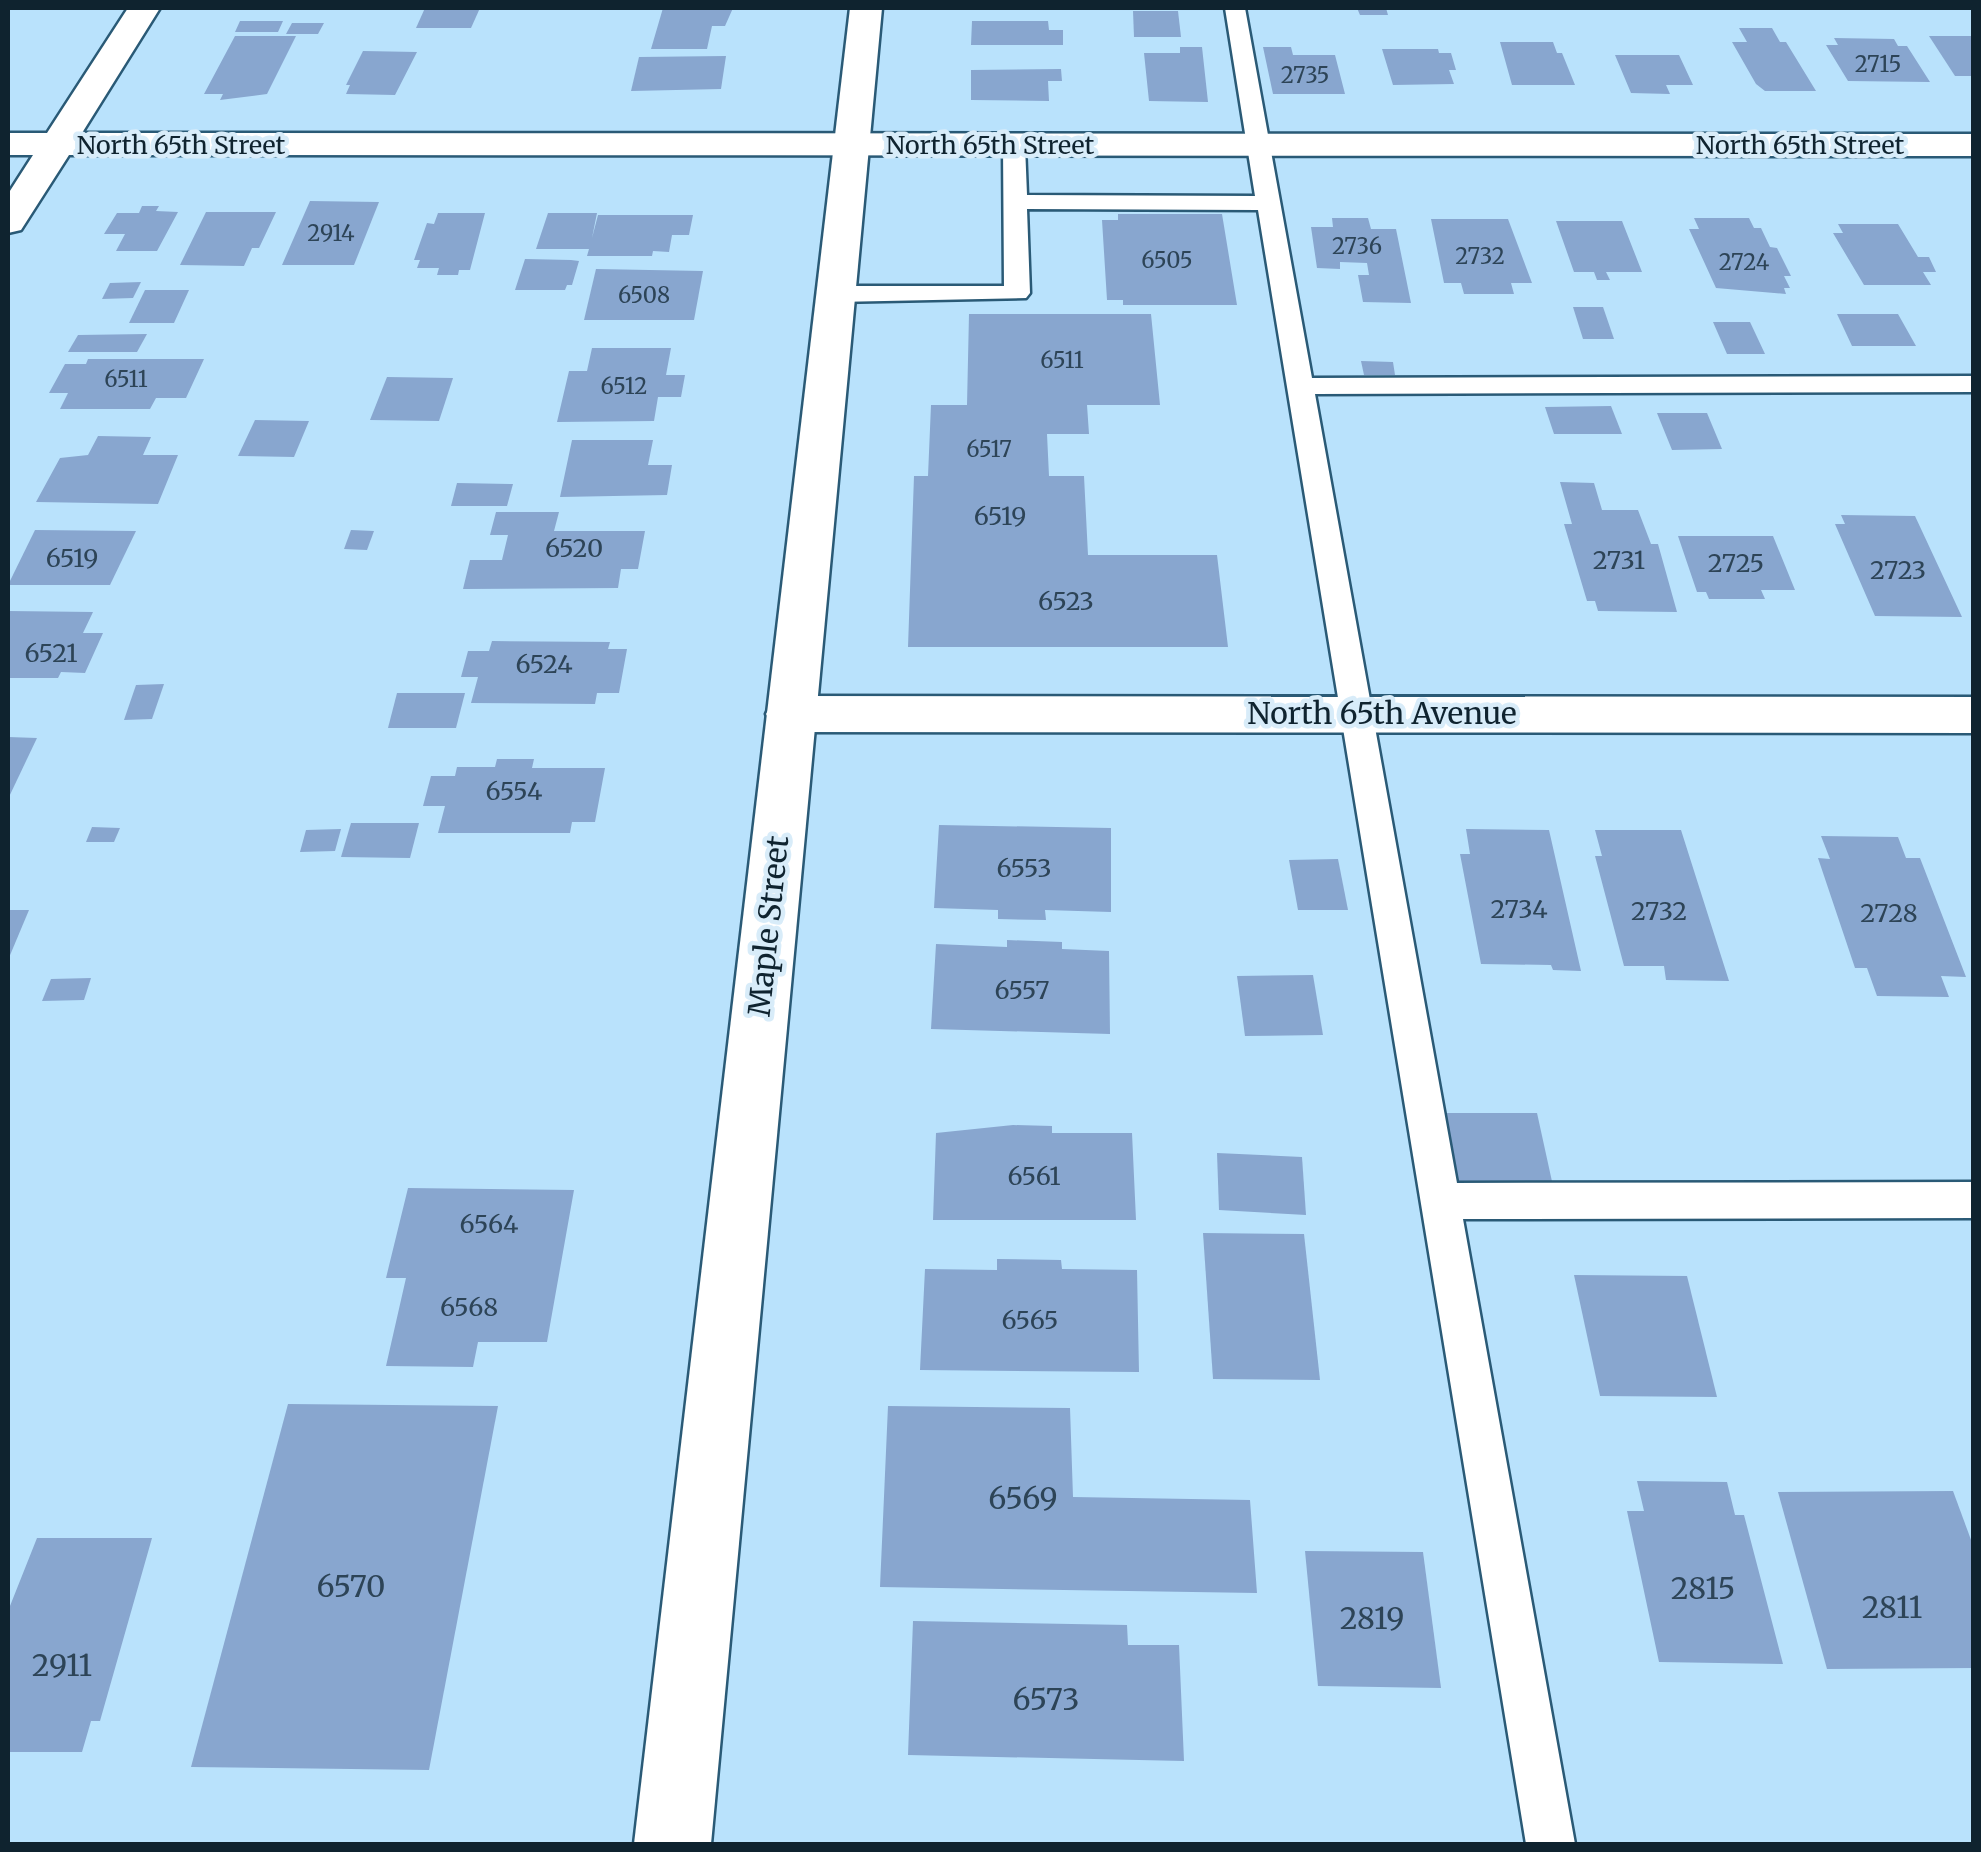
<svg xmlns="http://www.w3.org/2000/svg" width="1981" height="1852" font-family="Merriweather,serif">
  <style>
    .building { fill: #88a6cf }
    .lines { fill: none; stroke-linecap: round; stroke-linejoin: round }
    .service-casing { stroke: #2a5a76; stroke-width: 5 }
    .minor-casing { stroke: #2a5a76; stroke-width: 5 }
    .primary-casing { stroke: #2a5a76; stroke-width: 5 }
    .service { fill: #fff; fill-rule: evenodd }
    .minor { fill: #fff; fill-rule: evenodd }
    .primary { fill: #fff; fill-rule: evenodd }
    .labels { text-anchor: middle; stroke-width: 9; stroke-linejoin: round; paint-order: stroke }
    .far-number-label { font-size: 22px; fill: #2d4457 }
    .far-street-label { font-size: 25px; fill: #0f232f; stroke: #d8ecf9 }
    .number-label { font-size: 25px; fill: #2d4457 }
    .street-label { font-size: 30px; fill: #0f232f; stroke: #d8ecf9 }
    .near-number-label { font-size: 30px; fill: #2d4457 }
  </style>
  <rect width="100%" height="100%" fill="#b9e2fc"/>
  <g class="building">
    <polygon points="425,8 480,8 471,28 416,28"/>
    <polygon points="663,8 733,8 725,26 712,26 707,49 651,49"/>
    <polygon points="1357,8 1386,8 1388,15 1360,15"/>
    <polygon points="1133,11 1178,11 1181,37 1134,37"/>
    <polygon points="240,21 283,21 278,32 235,32"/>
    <polygon points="972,21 1048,21 1049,30 1063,30 1063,45 971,45"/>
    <polygon points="292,23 324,23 318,34 286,34"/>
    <polygon points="1739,28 1772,28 1780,42 1786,42 1816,91 1765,91 1756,84 1732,42 1747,42"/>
    <polygon points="235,36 296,36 267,94 220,100 223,94 204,94"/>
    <polygon points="1929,36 1974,36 1974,76 1955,76"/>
    <polygon points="1834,38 1894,39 1898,46 1907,46 1930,82 1848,81 1826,45 1838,45"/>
    <polygon points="1500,42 1553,42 1557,53 1562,53 1575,85 1512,85"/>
    <polygon points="1180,47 1202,47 1208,102 1149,101 1144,53 1180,53"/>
    <polygon points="1263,47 1291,47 1293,55 1335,55 1345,94 1273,94"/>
    <polygon points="1382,49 1438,49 1439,53 1451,53 1456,70 1449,70 1454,84 1393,85"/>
    <polygon points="363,51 417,52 395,95 346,94 350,85 346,85"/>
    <polygon points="1615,55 1679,55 1693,85 1666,85 1670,94 1631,93"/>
    <polygon points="726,56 721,89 631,91 639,57"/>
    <polygon points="1061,69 1062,81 1048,81 1049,101 971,100 971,70"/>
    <polygon points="310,201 379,202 354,265 282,265"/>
    <polygon points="142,206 159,206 156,211 178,212 157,251 116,251 125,234 104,234 117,213 139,213"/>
    <polygon points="206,212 276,212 259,248 252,248 244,266 180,265"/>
    <polygon points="438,213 485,213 470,270 459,270 458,275 437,275 439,268 417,268 420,260 414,260 427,223 434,224"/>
    <polygon points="548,213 597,213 592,238 598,215 693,215 689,235 672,235 669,252 653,251 652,256 587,256 589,249 536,249"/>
    <polygon points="1118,214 1222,214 1237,305 1123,305 1123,300 1107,300 1102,220 1118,220"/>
    <polygon points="1332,218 1368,218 1371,229 1396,229 1411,303 1363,302 1358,275 1369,275 1367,263 1340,262 1340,269 1317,268 1311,227 1333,227"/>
    <polygon points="1694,218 1749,218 1754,228 1761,228 1770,247 1777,248 1791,276 1784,276 1790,288 1784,288 1786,294 1716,288 1689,229 1699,229"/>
    <polygon points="1431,219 1508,219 1532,283 1511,283 1514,294 1464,294 1461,283 1444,283"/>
    <polygon points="1556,221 1622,221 1642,272 1606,272 1610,280 1597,280 1594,272 1574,272"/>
    <polygon points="1838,224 1898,224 1918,257 1929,257 1936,272 1923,272 1931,285 1864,285 1833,233 1843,233"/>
    <polygon points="525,259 571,260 579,261 572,285 567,285 565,290 515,290"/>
    <polygon points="596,269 703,271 694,320 584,320"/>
    <polygon points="141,282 133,298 102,299 110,283"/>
    <polygon points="145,290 189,290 174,323 129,323"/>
    <polygon points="1573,307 1603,307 1614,339 1583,339"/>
    <polygon points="969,314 1151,314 1160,405 1087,405 1089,434 1047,434 1049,476 1084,476 1088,555 1217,555 1228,647 908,647 914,476 928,476 931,405 967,405"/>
    <polygon points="1837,314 1898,314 1916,346 1852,346"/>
    <polygon points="1713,322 1750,322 1765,354 1727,354"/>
    <polygon points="147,334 137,352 68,352 78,335"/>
    <polygon points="592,348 671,348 666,375 685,375 681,397 658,397 654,421 557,422 569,371 587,371"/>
    <polygon points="88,359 204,359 186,398 156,398 150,409 60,409 68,393 49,393 65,364 86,364"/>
    <polygon points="1361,361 1393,362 1395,375 1364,375"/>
    <polygon points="387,377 453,378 439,421 370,420"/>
    <polygon points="1611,406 1622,434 1554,434 1545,407"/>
    <polygon points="1657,413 1707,413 1722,449 1672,450"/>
    <polygon points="255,420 309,421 294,457 238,456"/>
    <polygon points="98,436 151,437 143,455 178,455 158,504 36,502 60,458 88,455"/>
    <polygon points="572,440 653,440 648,465 672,465 667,495 560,497"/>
    <polygon points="1560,482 1594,483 1602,510 1638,510 1651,544 1658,544 1677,612 1598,611 1595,601 1587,601 1564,524 1572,524"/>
    <polygon points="457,483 513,484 507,506 451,506"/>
    <polygon points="496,512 559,512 554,531 645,531 638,569 621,569 618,588 463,589 470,560 502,560 508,535 490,535"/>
    <polygon points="1841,515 1915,516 1962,617 1875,616 1835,524 1845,524"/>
    <polygon points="35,530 136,531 110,585 8,585"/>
    <polygon points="351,530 374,531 367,550 344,549"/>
    <polygon points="1678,536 1773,536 1795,590 1761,590 1765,599 1709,599 1706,592 1697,592"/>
    <polygon points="8,611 93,612 83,633 103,633 85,673 61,672 58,678 8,678"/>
    <polygon points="492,641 610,642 608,649 627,649 619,693 597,693 595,704 471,703 478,677 461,677 468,651 489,651"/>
    <polygon points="164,684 152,719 124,720 136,685"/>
    <polygon points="397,693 465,693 456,728 388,728"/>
    <polygon points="8,737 37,738 8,799"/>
    <polygon points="497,759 534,759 532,768 605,768 595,822 572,822 570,833 438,833 445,806 423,806 431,776 455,776 457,767 495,767"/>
    <polygon points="351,823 419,823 410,858 341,857"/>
    <polygon points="939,825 1111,828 1111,912 1045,910 1046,920 998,919 998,910 934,908"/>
    <polygon points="92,827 120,828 114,842 86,842"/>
    <polygon points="341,829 335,851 300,852 306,830"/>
    <polygon points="1466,829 1549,830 1581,971 1553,970 1551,965 1481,964 1460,854 1470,854"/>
    <polygon points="1595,830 1681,830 1729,981 1666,980 1664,966 1624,966 1595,856 1602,856"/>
    <polygon points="1821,836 1898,837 1906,858 1920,858 1966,977 1941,976 1949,997 1877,996 1867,968 1855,968 1818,858 1830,859"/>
    <polygon points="1338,859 1348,910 1298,910 1289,860"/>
    <polygon points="8,910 29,910 8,960"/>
    <polygon points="1007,940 1062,942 1062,949 1109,951 1110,1034 931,1029 936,944 1007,947"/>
    <polygon points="1313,975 1323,1035 1245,1036 1237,976"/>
    <polygon points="91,978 84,1000 42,1001 51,979"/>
    <polygon points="1442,1113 1537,1113 1553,1186 1455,1186"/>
    <polygon points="1013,1125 1052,1126 1052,1133 1132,1133 1136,1220 933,1220 936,1133"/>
    <polygon points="1217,1153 1302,1157 1306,1215 1219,1210"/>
    <polygon points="408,1188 574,1190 547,1342 478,1342 473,1367 386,1366 406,1278 386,1278"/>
    <polygon points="1203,1233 1304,1234 1320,1380 1213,1379"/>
    <polygon points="997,1259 1061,1260 1062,1269 1137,1270 1139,1372 920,1370 925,1269 997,1270"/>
    <polygon points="1574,1275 1687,1276 1717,1397 1600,1396"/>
    <polygon points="288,1404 498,1406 429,1770 191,1767"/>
    <polygon points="888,1406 1070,1408 1073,1497 1250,1500 1257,1593 880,1587"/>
    <polygon points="1637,1481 1727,1482 1735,1515 1744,1515 1783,1664 1659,1662 1627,1511 1644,1511"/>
    <polygon points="1953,1491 1974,1548 1974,1668 1827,1669 1778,1492"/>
    <polygon points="37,1538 152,1538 100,1721 91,1721 82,1752 8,1752 8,1611"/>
    <polygon points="1305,1551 1423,1552 1441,1688 1318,1686"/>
    <polygon points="913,1621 1127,1625 1128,1645 1179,1645 1184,1761 908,1755"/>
  </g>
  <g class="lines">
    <defs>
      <polygon id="service" points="1225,8 1245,8 1312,378 1974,376 1974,392 1315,394 1457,1183 1974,1182 1974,1218 1463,1219 1575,1844 1526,1844 1258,210 1027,209 1030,293 1026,298 836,302 823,294 836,286 1004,286 1003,145 1014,138 1025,145 1027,195 1255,196"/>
      <g id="minor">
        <polygon points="128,8 160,8 82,133 1974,134 1974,156 69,155 21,230 8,233 8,194 33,155 8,155 8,133 47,133"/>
        <polygon points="791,696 1974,697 1974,733 791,732 773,727 766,714 773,701"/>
      </g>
      <polygon id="primary" points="850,8 882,8 711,1844 634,1844"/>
    </defs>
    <use href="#service" class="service-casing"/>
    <use href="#minor" class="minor-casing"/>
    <use href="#primary" class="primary-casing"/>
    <use href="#service" class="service"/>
    <use href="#minor" class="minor"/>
    <use href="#primary" class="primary"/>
  </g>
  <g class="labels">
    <g class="far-number-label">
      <text x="1878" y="72">2715</text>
      <text x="1305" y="83">2735</text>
      <text x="331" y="241">2914</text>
      <text x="1357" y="254">2736</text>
      <text x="1480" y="264">2732</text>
      <text x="1167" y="268">6505</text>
      <text x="1744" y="270">2724</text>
      <text x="644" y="303">6508</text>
      <text x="1062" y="368">6511</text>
      <text x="126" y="387">6511</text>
      <text x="624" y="394">6512</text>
      <text x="989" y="457">6517</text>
    </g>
    <g class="far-street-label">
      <text x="181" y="154">North 65th Street</text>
      <text x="990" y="154">North 65th Street</text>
      <text x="1800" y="154">North 65th Street</text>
    </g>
    <g class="number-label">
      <text x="1000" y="525">6519</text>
      <text x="574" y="557">6520</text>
      <text x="72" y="567">6519</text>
      <text x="1619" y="569">2731</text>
      <text x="1736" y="572">2725</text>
      <text x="1898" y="579">2723</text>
      <text x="1066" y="610">6523</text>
      <text x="51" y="662">6521</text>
      <text x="544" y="673">6524</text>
      <text x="514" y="800">6554</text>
      <text x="1024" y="877">6553</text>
      <text x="1519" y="918">2734</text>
      <text x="1659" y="920">2732</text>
      <text x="1889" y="922">2728</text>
      <text x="1022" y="999">6557</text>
      <text x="1034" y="1185">6561</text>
      <text x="489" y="1233">6564</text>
      <text x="469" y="1316">6568</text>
      <text x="1030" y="1329">6565</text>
    </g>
    <g class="street-label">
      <text x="1382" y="724">North 65th Avenue</text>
      <text transform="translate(769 926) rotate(-84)" y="10">Maple Street</text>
    </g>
    <g class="near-number-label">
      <text x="1023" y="1509">6569</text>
      <text x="351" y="1597">6570</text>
      <text x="1703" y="1599">2815</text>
      <text x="1892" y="1618">2811</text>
      <text x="1372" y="1629">2819</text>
      <text x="62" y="1676">2911</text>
      <text x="1046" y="1710">6573</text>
    </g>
  </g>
  <rect width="1981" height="1852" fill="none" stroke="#0f232f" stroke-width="20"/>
</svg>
